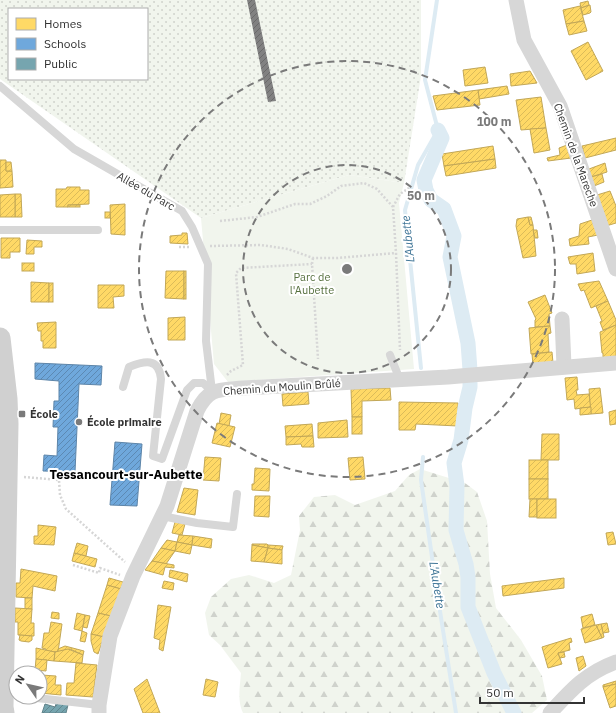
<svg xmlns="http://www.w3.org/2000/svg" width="616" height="713" font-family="'IBM Plex Sans',sans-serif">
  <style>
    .grass { fill: url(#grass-dots); fill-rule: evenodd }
    .forest { fill: url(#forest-firs) }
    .park { fill: #f1f5ed }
    .homes { fill: url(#homes-hatch); stroke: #c2a757 }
    .schools { fill: url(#schools-hatch); stroke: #5d85a9 }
    .public { fill: url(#public-hatch); stroke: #62838a }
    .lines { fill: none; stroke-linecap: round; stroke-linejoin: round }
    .stream { stroke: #ddebf3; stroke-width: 4 }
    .canal { stroke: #ddebf3; stroke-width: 15 }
    .building { fill: url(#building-hatch) }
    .path { stroke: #d6d6d6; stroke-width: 2.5; stroke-dasharray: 2 2; stroke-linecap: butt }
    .lane { stroke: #d7d7d7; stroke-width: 8 }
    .street { stroke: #d7d7d7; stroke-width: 15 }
    .secondary { stroke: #d0d0d0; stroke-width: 21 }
    .ring { fill: none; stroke: #7a7a7a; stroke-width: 2; stroke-dasharray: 7 5 }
    .poi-dot { fill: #7a7a7a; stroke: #fff; stroke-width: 1.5 }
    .labels { text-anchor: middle; stroke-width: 4; stroke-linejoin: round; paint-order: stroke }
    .street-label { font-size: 11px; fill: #333; stroke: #fff }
    .park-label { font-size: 11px; fill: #56703f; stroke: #fff }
    .poi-label { font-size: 11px; font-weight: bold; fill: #333; stroke: #fff; text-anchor: start }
    .water-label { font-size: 12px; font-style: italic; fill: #3f7597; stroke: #fff }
    .quarter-label { font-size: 13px; font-weight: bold; fill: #000; stroke: #fff }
    .centre { fill: #7a7a7a; stroke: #fff; stroke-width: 2 }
    .ring-label { font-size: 12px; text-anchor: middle; font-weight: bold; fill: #7a7a7a; stroke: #fff; stroke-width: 4; stroke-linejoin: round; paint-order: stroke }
  </style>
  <defs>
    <pattern id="grass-dots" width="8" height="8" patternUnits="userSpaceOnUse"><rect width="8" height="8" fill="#f1f5ed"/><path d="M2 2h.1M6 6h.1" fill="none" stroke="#cfd2cc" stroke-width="1.8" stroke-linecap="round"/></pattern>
    <pattern id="forest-firs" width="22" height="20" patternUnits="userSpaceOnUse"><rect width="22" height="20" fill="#f1f5ed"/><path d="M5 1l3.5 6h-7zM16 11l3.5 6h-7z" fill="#cfd2cc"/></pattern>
    <pattern id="homes-hatch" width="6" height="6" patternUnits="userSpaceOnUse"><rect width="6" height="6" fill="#ffd966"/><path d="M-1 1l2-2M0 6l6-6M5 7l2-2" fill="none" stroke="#dbbb59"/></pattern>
    <pattern id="schools-hatch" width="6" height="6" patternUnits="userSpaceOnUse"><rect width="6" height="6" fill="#6fa8dc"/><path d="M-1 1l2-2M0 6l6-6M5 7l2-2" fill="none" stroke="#5c89b3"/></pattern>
    <pattern id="public-hatch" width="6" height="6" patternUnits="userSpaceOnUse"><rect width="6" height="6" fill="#76a5af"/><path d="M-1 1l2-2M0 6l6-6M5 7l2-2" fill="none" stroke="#61878f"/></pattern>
    <pattern id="building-hatch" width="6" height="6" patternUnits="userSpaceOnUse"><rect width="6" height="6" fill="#818181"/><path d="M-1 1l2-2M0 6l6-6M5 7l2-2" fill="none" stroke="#6a6a6a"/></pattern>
  </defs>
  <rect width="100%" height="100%" fill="#fff"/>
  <path class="grass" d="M0 0H421V76L404 183 349 175 201 218 0 79ZM9 9H147V79H9Z"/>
  <path class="forest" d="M420 469 465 483 477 492 487 521 490 574 496 608 521 640 542 676 547 700 532 713H243C237 701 240 686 241 673L220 645 209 635 205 613 211 597 231 579 249 575 274 583 291 575 300 530 299 516 314 497 335 495 355 505 395 491 409 475Z"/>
  <polygon class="park" points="349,175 404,183 399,203 414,369 228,382 214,364 201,218"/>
  <g class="homes">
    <polygon points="588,1 589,5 581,8 580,3"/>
    <polygon points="590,5 591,12 590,13 583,15 581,8"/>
    <polygon points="580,6 584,21 566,24 563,10"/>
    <polygon points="584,21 587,31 569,35 566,24"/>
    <polygon points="588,42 603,71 586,80 571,51"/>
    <polygon points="485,67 488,83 465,86 463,70"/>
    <polygon points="530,71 537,83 511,86 510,74"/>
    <polygon points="507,86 509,94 479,99 478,90"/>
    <polygon points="478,90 480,105 437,110 433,96"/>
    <polygon points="541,97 546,128 521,130 516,100"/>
    <polygon points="546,128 550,150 534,153 530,129"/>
    <polygon points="616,138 616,150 585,158 582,146"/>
    <polygon points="567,145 571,158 548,161 547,158 560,155 559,148"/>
    <polygon points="493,146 495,159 444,166 442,154"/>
    <polygon points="495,159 496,168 446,176 444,166"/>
    <polygon points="0,160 6,160 6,171 12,171 13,187 0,188"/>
    <polygon points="6,162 11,162 12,171 6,171"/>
    <polygon points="605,163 607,172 591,177 589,169"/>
    <polygon points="602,174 604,182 594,186 591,177"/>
    <polygon points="67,187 80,187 80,190 89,190 89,204 68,205 68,207 56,207 56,189 66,189"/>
    <polygon points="610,191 616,206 616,223 606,226 597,195"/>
    <polygon points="15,194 21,194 22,217 15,217"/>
    <polygon points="15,194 15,217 0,217 0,195"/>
    <polygon points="125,204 125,235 111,234 110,205"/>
    <rect x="68" y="205" width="12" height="2"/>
    <rect x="105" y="212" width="5" height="6"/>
    <polygon points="528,217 530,225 533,225 536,256 523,258 516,226 517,219"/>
    <polygon points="528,217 531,217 533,225 530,225"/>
    <polygon points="592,220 598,235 588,237 589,244 570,246 569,239 579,236 580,224"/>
    <polygon points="533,230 537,230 538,238 535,238"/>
    <polygon points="182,233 187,233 188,244 170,243 170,236 182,235"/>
    <polygon points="1,238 20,238 20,252 10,252 10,258 1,258"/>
    <polygon points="27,240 42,241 42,247 34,247 34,254 26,254"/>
    <polygon points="593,253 595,271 577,274 576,264 570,264 568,257"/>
    <rect x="22" y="263" width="12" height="8"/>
    <polygon points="166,271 184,271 184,299 165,298"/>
    <rect x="184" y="271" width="2" height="28"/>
    <polygon points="599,281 608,301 591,308 584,290 581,291 578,284"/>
    <polygon points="31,282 49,283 49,302 31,302"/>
    <rect x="49" y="283" width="4" height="19"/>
    <polygon points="98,285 124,285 124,296 113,297 114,308 98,308"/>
    <polygon points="545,295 552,313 549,314 550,326 535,327 535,320 536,319 528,302"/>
    <polygon points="608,301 616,320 616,325 603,330 600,322 602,321 596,306"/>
    <polygon points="185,317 185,340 168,340 168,318"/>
    <polygon points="56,322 56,348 43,348 43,341 41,341 41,331 38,331 37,323"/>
    <polygon points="616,325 616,356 603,358 603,353 602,353 600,332"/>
    <polygon points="550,326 551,333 548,334 549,352 531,354 529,328"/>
    <polygon points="552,352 553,363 533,365 532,354"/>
    <polygon points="577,377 578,390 576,390 577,395 589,394 591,407 575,409 574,399 567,400 565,378"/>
    <polygon points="390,388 391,400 362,401 362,417 352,417 351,389"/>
    <polygon points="600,388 603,413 591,414 589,389"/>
    <polygon points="308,392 309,404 283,406 282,394"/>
    <polygon points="399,402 458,403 458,426 416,424 415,430 399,430"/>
    <polygon points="591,407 591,414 580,415 580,408"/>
    <polygon points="616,410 616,424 610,425 609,412"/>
    <polygon points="221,413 231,415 229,426 219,424"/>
    <rect x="352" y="417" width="10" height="17"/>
    <polygon points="347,420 348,437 318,438 318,423"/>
    <polygon points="217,423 235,427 230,447 212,443"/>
    <polygon points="312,424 313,436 286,437 285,426"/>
    <polygon points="542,434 559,434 559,460 541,460"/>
    <polygon points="313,436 314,447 302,447 301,444 286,445 286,437"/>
    <polygon points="205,457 221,458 219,481 203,480"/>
    <polygon points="363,457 365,479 350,480 348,458"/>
    <rect x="529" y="460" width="19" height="19"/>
    <polygon points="255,468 270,469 269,491 252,490 252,484 254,484"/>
    <rect x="529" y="479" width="19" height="20"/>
    <polygon points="184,488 198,490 195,515 177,512"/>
    <polygon points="255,496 270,496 269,517 254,516"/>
    <polygon points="530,499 537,499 537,517 529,517"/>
    <rect x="537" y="499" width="19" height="19"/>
    <polygon points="175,522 185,524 182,535 172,533"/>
    <polygon points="38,525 56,527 54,545 34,544 34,536 38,536"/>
    <polygon points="613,532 616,544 608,545 606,533"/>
    <polygon points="179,535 193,536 192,545 177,542"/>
    <polygon points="193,536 212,539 211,548 192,545"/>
    <polygon points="167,540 177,542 175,551 161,548"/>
    <polygon points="177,542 192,545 190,554 175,551"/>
    <polygon points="77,543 88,546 86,556 74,553"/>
    <polygon points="252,544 267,544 268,545 268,548 252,545"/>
    <polygon points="252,545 268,548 264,562 251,561"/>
    <polygon points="268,545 283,546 282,550 268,548"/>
    <polygon points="161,548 175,551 166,564 152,561"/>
    <polygon points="268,548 282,550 282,564 264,562"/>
    <polygon points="74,553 97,559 95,567 72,561"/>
    <polygon points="152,561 174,565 174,568 165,567 163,575 145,570"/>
    <polygon points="21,569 57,576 55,591 33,586 32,598 16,597 16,583 20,583"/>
    <polygon points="170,570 188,574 187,582 169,577"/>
    <polygon points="109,578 123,582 121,589 107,585"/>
    <polygon points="564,578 564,588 503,596 502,586"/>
    <polygon points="164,581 174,583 173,590 162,588"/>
    <polygon points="107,585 121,589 111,616 98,613"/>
    <rect x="25" y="598" width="7" height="11"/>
    <polygon points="158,605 171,607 163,651 159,649 160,640 154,638"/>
    <polygon points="15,608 32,609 31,623 34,623 34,636 18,635 18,622 15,622"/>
    <polygon points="52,612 59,613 59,619 51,618"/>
    <polygon points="77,613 85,615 82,631 74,629"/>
    <polygon points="98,613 111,616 104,637 91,634"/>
    <polygon points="592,614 595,625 583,628 581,617"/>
    <polygon points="85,615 90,616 87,628 83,627"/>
    <polygon points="51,622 62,624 58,652 46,651 46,649 42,648 44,633 49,633"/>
    <polygon points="607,623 609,632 603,633 601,624"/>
    <polygon points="601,624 604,637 602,638 596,625"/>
    <polygon points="596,625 602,638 585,643 581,629"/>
    <polygon points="82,631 87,633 85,642 80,641"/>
    <polygon points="91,634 104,637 98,654 94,652 91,641"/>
    <polygon points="20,635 32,636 32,640 29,642 21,641 19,640"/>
    <polygon points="571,638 572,642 569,643 570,650 558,653 562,664 548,668 542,647"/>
    <polygon points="65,646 84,651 83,655 70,649 58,652 58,649"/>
    <polygon points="36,648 55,652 54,661 36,659"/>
    <polygon points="68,649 83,655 82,663 54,661 55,652"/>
    <polygon points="564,652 565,657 560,658 558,653"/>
    <polygon points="583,656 586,666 579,671 576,658"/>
    <polygon points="36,659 47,660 46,671 35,670"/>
    <polygon points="76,663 97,665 93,697 66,695 67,683 74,683"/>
    <polygon points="41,675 56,676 55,685 61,685 61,695 40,693"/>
    <polygon points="147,679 160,713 143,713 134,689"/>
    <polygon points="206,679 218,682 215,697 203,695"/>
    <polygon points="616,681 616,684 603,687 603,685"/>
    <polygon points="616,684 616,706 610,708 603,687"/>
  </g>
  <g class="schools">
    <polygon points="35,363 102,366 101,385 79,384 75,472 43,471 44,455 57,456 58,427 53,427 54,401 59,401 59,381 35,379"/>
    <polygon points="115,442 142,444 137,506 110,505"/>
  </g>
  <polygon class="public" points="57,701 68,705 66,713 42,713 45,704 55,707"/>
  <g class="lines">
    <g class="stream">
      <polyline points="421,368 405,210 418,165 438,130 425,80 437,0"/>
      <polyline points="423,457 421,480 437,592 456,713"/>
    </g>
    <polyline class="canal" points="438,130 442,138 424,180 426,190 431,200 444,209 454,236 450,257 468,343 470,370 470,387 465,408 461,440 454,463 457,486 456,530 466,564 468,577 468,607 494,673 514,713"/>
  </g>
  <polygon class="building" points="247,0 255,0 276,101 268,102"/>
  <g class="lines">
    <g class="path">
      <polyline points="393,207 400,194 409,188"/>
      <polyline points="220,221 257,217 295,204 310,204 327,196 341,186 364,183 377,189 393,207 396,253 400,350"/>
      <polyline points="210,246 261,245 288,249 313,258 337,258 396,253"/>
      <polyline points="179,247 189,247"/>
      <polyline points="313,258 312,264 318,359"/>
      <polyline points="227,375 231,371 243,365 236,273 241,268 312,264"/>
      <polyline points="24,477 59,480 60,495 66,509 125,562"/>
      <polyline points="73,565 99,573 100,568 120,575"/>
    </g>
    <g class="lane">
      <polyline points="0,86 74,149 182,211 192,227 208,264 206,341 212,391"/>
      <polyline points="0,230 98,230"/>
      <polyline points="390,355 400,380"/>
      <path d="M123 387 129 367C144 361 159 357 161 379L153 456 162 459 187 390 194 383H203L212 391"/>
      <polyline points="162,516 197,523 233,527 237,494"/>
      <polyline points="28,697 99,705"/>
    </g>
    <g class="street">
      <polyline points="516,0 524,40 560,106 616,269"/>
      <polyline points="562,319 564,366"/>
      <path d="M99 713V705L110 636 133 576 167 506 197 411C209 387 219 390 243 388L448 377 616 363"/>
      <path d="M550 713C571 690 586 673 616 662"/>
    </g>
    <polyline class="secondary" points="0,338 7,399 8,424 3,707 4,713"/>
  </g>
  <g class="ring">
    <circle cx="347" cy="269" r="104"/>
    <circle cx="347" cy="269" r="208"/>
  </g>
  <g class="poi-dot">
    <rect x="18" y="410" width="8" height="8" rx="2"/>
    <circle cx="79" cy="422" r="4"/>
  </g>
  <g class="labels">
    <g class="street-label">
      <text transform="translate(576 155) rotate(70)" y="4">Chemin de la Mareche</text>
      <text transform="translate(146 191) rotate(30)" y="4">Allée du Parc</text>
      <text transform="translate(282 387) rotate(-4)" y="4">Chemin du Moulin Brûlé</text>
    </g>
    <g class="park-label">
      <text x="312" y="281">Parc de<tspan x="312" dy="13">l'Aubette</tspan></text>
    </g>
    <g class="poi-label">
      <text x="30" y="418">École</text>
      <text x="87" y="426">École primaire</text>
    </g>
    <g class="water-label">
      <text transform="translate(408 239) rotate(-96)" y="4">L'Aubette</text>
      <text transform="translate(437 585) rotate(81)" y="4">L'Aubette</text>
    </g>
    <g class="quarter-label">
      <text x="126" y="479">Tessancourt-sur-Aubette</text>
    </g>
  </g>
  <circle cx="347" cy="269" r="6" class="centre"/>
  <g class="ring-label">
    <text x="494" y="126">100 m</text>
    <text x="421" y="200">50 m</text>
  </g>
  <rect x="8" y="8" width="140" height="72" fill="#ffffff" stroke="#adadad"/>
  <rect x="16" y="18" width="20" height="12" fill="#ffd966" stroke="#adadad"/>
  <text x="44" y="28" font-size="12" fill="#333333">Homes</text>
  <rect x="16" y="38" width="20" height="12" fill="#6fa8dc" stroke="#adadad"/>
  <text x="44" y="48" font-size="12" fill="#333333">Schools</text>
  <rect x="16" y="58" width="20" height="12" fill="#76a5af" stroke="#adadad"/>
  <text x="44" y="68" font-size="12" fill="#333333">Public</text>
  <g transform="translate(28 685) rotate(304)"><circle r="19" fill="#ffffff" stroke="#adadad"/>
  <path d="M0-3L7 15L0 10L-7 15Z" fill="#7a7a7a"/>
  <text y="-6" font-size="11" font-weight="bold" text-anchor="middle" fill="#333333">N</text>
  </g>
  <path d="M480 697v6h104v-6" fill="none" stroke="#333333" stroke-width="2"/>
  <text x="486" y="697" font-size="12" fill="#333333" stroke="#ffffff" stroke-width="3" paint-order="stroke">50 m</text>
</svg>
